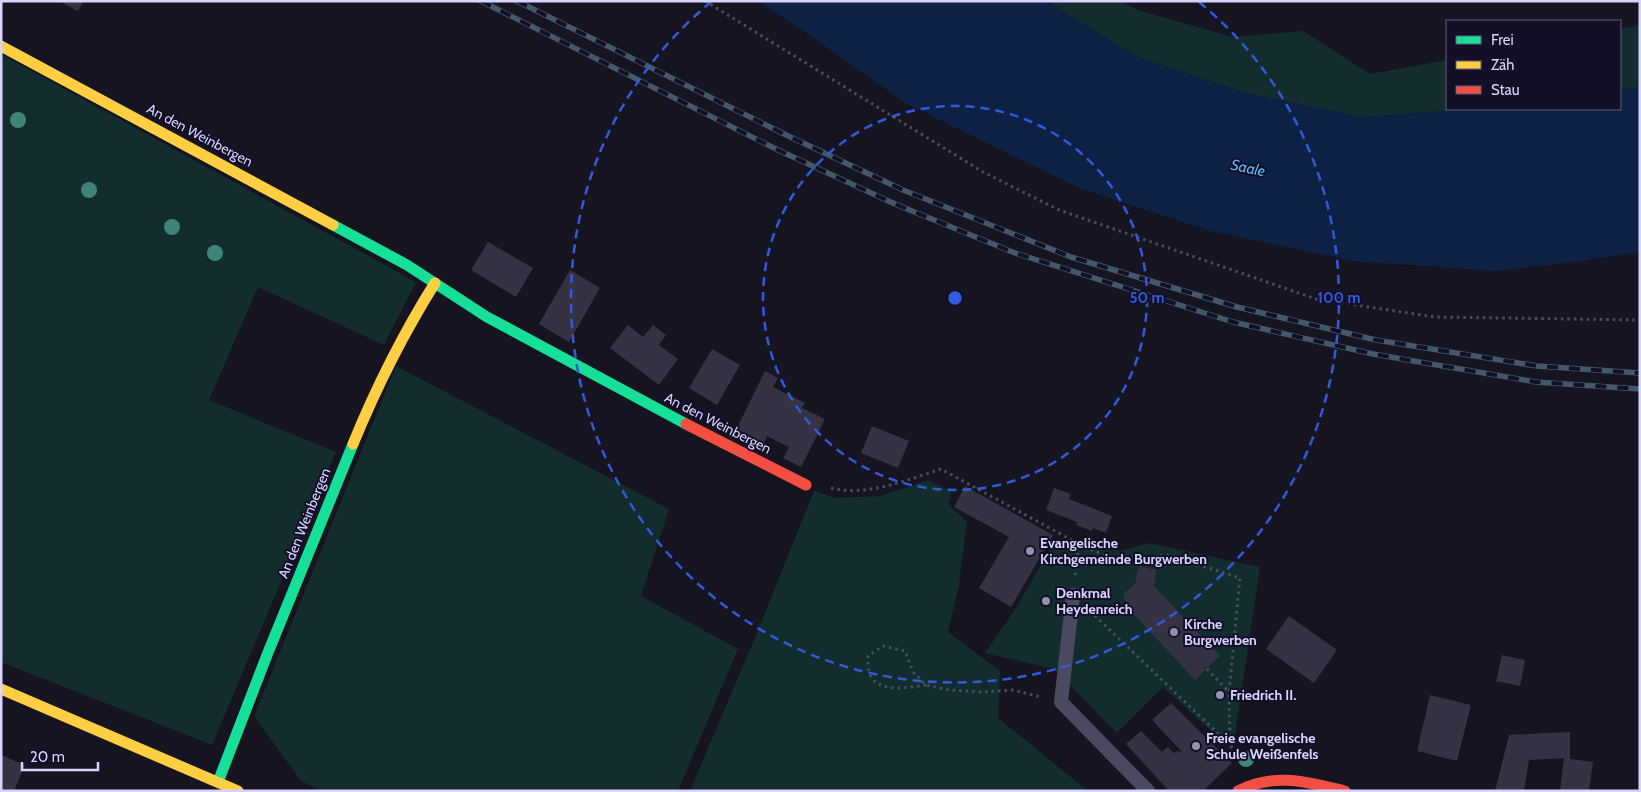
<svg xmlns="http://www.w3.org/2000/svg" width="1641" height="792" font-family="Cabin,sans-serif">
  <style>
    .green { fill: #132c2d }
    .water { fill: #0d2144 }
    .building { fill: #343243 }
    .lines { fill: none; stroke-linecap: round; stroke-linejoin: round }
    .path { stroke: #44505f; stroke-width: 3; stroke-dasharray: 2.5 4; stroke-linecap: butt }
    .lane { stroke: #4a4962; stroke-width: 14 }
    .fast { stroke: #16e098; stroke-width: 11 }
    .slow { stroke: #ffcf43; stroke-width: 11 }
    .jam { stroke: #f24e42; stroke-width: 11 }
    .rail-casing { stroke: #43596b; stroke-width: 5.5 }
    .rail { stroke: #130f26; stroke-width: 4; stroke-dasharray: 11; stroke-linecap: butt }
    .tree { fill: #3e8478 }
    .ring { fill: none; stroke: #305bdc; stroke-width: 2.5; stroke-dasharray: 9 6 }
    .poi-dot { fill: #9591b1; stroke: #130f26; stroke-width: 2 }
    .labels { text-anchor: middle; stroke-width: 4; stroke-linejoin: round; paint-order: stroke }
    .street-label { font-size: 14px; fill: #d9d4ff; stroke: #130f26 }
    .poi-label { font-size: 14px; font-weight: bold; fill: #d9d4ff; stroke: #130f26; text-anchor: start }
    .water-label { font-size: 15px; font-style: italic; fill: #62b6ff; stroke: #130f26 }
    .centre { fill: #305bdc; stroke: #130f26; stroke-width: 2.5 }
    .ring-label { font-size: 15px; text-anchor: middle; font-weight: bold; fill: #305bdc; stroke: #130f26; stroke-width: 4; stroke-linejoin: round; paint-order: stroke }
  </style>
  <rect width="100%" height="100%" fill="#161421"/>
  <g class="green">
    <polygon points="1046,1 1122,1 1137,10 1233,37 1303,31 1370,74 1447,60 1447,109 1475,109 1362,117 1246,93 1137,57"/>
    <polygon points="1640,25 1640,87 1620,90 1620,29"/>
    <polygon points="1,54 416,282 384,345 258,287 209,400 336,452 212,745 1,662"/>
    <polygon points="396,366 669,509 641,596 738,649 678,791 322,791 301,781 254,716"/>
    <polygon points="928,480 952,492 948,504 967,522 959,585 948,632 1000,671 998,718 1088,791 690,791 754,640 814,491 836,498 881,496"/>
    <polygon points="1056,539 1101,549 1119,551 1149,543 1260,567 1235,735 1217,736 1163,687 1117,733 1054,669 985,653 1016,608"/>
  </g>
  <polygon class="water" points="757,1 1046,1 1137,57 1246,93 1362,117 1475,109 1620,109 1620,90 1640,87 1640,252 1575,262 1496,271 1354,261 1210,231 1079,188 907,104 802,30"/>
  <g class="building">
    <polygon points="59,1 84,1 78,11"/>
    <polygon points="488,242 533,268 516,297 471,270"/>
    <polygon points="570,270 600,288 569,342 539,324"/>
    <polygon points="628,325 643,337 653,325 666,335 659,345 678,359 659,385 610,348"/>
    <polygon points="712,349 740,365 717,405 689,388"/>
    <polygon points="765,371 778,378 773,387 805,403 802,408 825,419 801,467 783,458 789,447 767,436 763,446 735,432"/>
    <polygon points="872,426 909,441 898,468 861,453"/>
    <polygon points="965,486 1053,535 1011,607 979,588 1009,537 954,507"/>
    <polygon points="1054,488 1071,494 1069,499 1112,516 1106,533 1093,528 1092,531 1076,525 1077,522 1046,510"/>
    <polygon points="1139,566 1156,570 1154,586 1220,656 1195,680 1129,609 1123,594 1135,584"/>
    <polygon points="1289,616 1337,650 1314,683 1266,649"/>
    <polygon points="1502,655 1525,660 1520,686 1496,681"/>
    <polygon points="1430,695 1471,705 1457,761 1417,751"/>
    <polygon points="1171,703 1232,763 1203,791 1169,791 1126,744 1141,731 1162,752 1168,747 1174,753 1177,751 1182,752 1152,720"/>
    <polygon points="1570,732 1570,759 1593,762 1589,791 1560,791 1564,758 1529,760 1524,791 1495,791 1509,735"/>
    <polygon points="1,755 25,765 14,791 1,791"/>
  </g>
  <g class="lines">
    <g class="path">
      <polyline points="705,1 983,172 1059,210 1316,299 1435,317 1640,320"/>
      <path d="M831 488C866 497 907 480 941 469L1079 544 1075 577"/>
      <polyline points="1079,544 1115,560 1169,555 1240,578 1229,692 1230,745"/>
      <polyline points="1090,611 1230,745 1242,761"/>
      <polyline points="1207,669 1229,692"/>
      <path d="M926 685C909 687 876 695 869 672 868 667 868 661 868 656L883 646 905 651 913 672 926 685 949 690 983 692 1013 690 1041 697"/>
    </g>
    <polyline class="lane" points="1073,595 1061,702 1148,791"/>
    <g class="fast">
      <polyline points="333,225 407,265 487,317 686,424"/>
      <polyline points="218,782 267,655 353,444"/>
    </g>
    <g class="slow">
      <polyline points="1,46 333,225"/>
      <path d="M353 444C376 388 403 334 435 283"/>
      <polyline points="1,689 238,791"/>
    </g>
    <g class="jam">
      <polyline points="686,424 806,485"/>
      <path d="M1238 791C1275 772 1307 782 1345 791"/>
    </g>
    <defs>
      <g id="rail">
        <polyline points="481,1 778,150 895,204 1015,253 1233,322 1373,354 1536,382 1640,389"/>
        <polyline points="517,1 784,134 903,190 1071,257 1237,307 1376,340 1537,366 1640,373"/>
      </g>
    </defs>
    <use href="#rail" class="rail-casing"/>
    <use href="#rail" class="rail"/>
  </g>
  <g class="tree">
    <circle cx="18" cy="120" r="8"/>
    <circle cx="89" cy="190" r="8"/>
    <circle cx="172" cy="227" r="8"/>
    <circle cx="215" cy="253" r="8"/>
    <circle cx="1246" cy="759" r="8"/>
  </g>
  <g class="ring">
    <circle cx="955" cy="298" r="192"/>
    <path d="M1199 2A384 384 0 1 1 711 2"/>
  </g>
  <g class="poi-dot">
    <circle cx="1030" cy="551" r="5"/>
    <circle cx="1046" cy="601" r="5"/>
    <circle cx="1174" cy="632" r="5"/>
    <circle cx="1220" cy="695" r="5"/>
    <circle cx="1196" cy="746" r="5"/>
  </g>
  <g class="labels">
    <g class="street-label">
      <text transform="translate(200 135) rotate(28)" y="5">An den Weinbergen</text>
      <text transform="translate(718 423) rotate(27)" y="5">An den Weinbergen</text>
      <text transform="translate(304 523) rotate(-68)" y="5">An den Weinbergen</text>
    </g>
    <g class="poi-label">
      <text x="1040" y="548">Evangelische<tspan x="1040" dy="16">Kirchgemeinde Burgwerben</tspan></text>
      <text x="1056" y="598">Denkmal<tspan x="1056" dy="16">Heydenreich</tspan></text>
      <text x="1184" y="629">Kirche<tspan x="1184" dy="16">Burgwerben</tspan></text>
      <text x="1230" y="700">Friedrich II.</text>
      <text x="1206" y="743">Freie evangelische<tspan x="1206" dy="16">Schule Weißenfels</tspan></text>
    </g>
    <g class="water-label">
      <text transform="translate(1248 168) rotate(12)" y="5">Saale</text>
    </g>
  </g>
  <circle cx="955" cy="298" r="8" class="centre"/>
  <g class="ring-label">
    <text x="1147" y="303">50 m</text>
    <text x="1339" y="303">100 m</text>
  </g>
  <rect width="1641" height="792" fill="none" stroke="#d9d4ff" stroke-width="5"/>
  <rect x="1446" y="20" width="175" height="90" fill="#130f26" stroke="#625e7d"/>
  <rect x="1456" y="36" width="25" height="8" fill="#16e098" stroke="#625e7d"/>
  <text x="1491" y="45" font-size="15" fill="#d9d4ff">Frei</text>
  <rect x="1456" y="61" width="25" height="8" fill="#ffcf43" stroke="#625e7d"/>
  <text x="1491" y="70" font-size="15" fill="#d9d4ff">Zäh</text>
  <rect x="1456" y="86" width="25" height="8" fill="#f24e42" stroke="#625e7d"/>
  <text x="1491" y="95" font-size="15" fill="#d9d4ff">Stau</text>
  <path d="M22 762v8h76v-8" fill="none" stroke="#d9d4ff" stroke-width="2.5"/>
  <text x="30" y="762" font-size="15" fill="#d9d4ff" stroke="#130f26" stroke-width="4" paint-order="stroke">20 m</text>
</svg>
